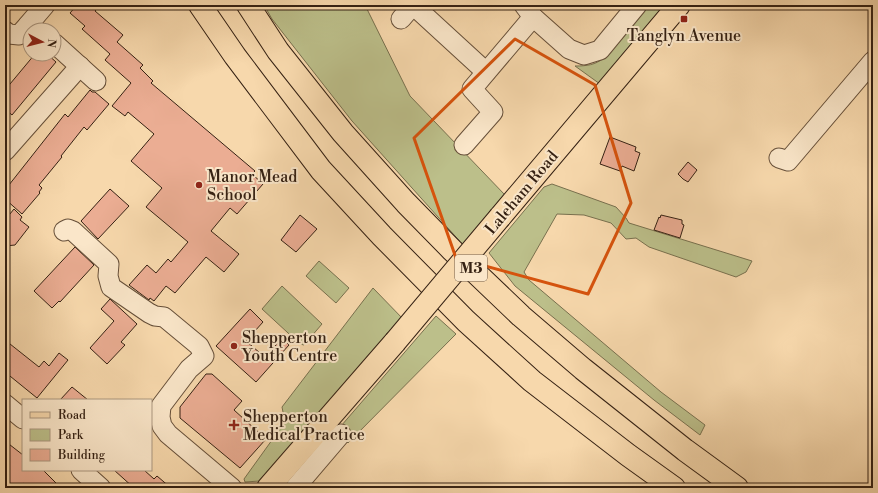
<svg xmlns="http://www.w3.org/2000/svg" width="878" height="493" font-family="'Libre Bodoni',serif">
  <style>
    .green { fill: #bcbf8a; stroke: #78704e }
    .building { fill: #ebad93; stroke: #352113 }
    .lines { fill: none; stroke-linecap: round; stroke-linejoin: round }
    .minor-casing { stroke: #664f39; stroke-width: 21 }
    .major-casing { stroke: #352113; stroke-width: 24 }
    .highway-casing { stroke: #352113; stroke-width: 24 }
    .minor { stroke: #fae6c9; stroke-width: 19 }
    .major { stroke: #f7d8ac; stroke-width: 22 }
    .highway { stroke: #f7d8ac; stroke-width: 22 }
    .major-bridge-casing { stroke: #352113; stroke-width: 24; stroke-linecap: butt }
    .major-bridge { stroke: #f7d8ac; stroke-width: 22 }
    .marked { fill: none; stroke: #d6530d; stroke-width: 3; stroke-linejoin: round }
    .poi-dot { fill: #8f2418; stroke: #fae6c9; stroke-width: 1.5 }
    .labels { text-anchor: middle; stroke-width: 4; stroke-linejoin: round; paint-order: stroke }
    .shield { fill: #fae6c9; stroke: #705c4a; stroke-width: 1 }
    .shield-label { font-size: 15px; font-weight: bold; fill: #352113 }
    .poi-label { font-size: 16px; fill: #352113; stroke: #fae6c9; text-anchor: start }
    .street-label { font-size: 16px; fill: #352113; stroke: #fae6c9 }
  </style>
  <rect width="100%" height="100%" fill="#f7d8ac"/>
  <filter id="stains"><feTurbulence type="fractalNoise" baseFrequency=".005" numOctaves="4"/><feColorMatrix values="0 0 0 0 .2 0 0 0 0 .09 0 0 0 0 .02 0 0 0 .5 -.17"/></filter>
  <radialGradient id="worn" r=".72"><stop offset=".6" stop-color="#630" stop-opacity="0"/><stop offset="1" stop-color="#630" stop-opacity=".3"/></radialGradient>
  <g class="green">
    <polygon points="264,5 365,5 410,96 505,195 464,246 352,121 272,19"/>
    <path d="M648 5H666L600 84 575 66C587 66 595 65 604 58Z"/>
    <polygon points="552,184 616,207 626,218 629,223 752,261 746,272 736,277 649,247 636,238 626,239 611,223 584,215 557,214 524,272 529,280 661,392 705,425 700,435 654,400 515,286 489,253 544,187"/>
    <polygon points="319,261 349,288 336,303 306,276"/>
    <polygon points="282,286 322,324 304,345 300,344 262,309"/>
    <polygon points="373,288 404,320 314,419 260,481 245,482 244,479 285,422 282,407"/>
    <polygon points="436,316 456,334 348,443 343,438 341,426"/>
  </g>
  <g class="building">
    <polygon points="77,5 100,5 95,11 123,35 117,42 143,65 140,68 153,81 151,83 255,171 252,174 263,184 237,214 230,208 211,231 239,254 224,272 206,257 175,293 166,286 154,301 150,298 149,300 129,285 147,265 156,273 168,259 171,262 188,242 146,207 162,188 131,161 154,134 128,112 125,116 112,106 131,83 105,60 110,54 82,29 85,26 70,13"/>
    <polygon points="35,54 47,54 56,62 12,115 5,109 5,90"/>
    <polygon points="90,90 92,92 95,92 109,104 87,130 84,127 61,156 62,157 39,185 42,188 39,192 40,193 22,214 5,199 5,190 65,114 68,117"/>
    <polygon points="610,137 636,147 635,151 640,153 634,171 622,166 620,171 600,164"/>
    <polygon points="688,162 697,170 688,182 683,179 678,174"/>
    <polygon points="110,189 129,206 98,239 81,221"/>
    <polygon points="14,209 22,217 20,220 29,227 15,245 5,246 5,220"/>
    <polygon points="300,215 317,229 296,252 281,240"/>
    <polygon points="661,215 682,220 682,224 684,225 680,238 654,230 659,217 660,218"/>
    <polygon points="75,247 94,265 60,302 59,301 52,308 34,291"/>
    <polygon points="110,299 137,324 121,342 125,345 107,364 90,348 114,321 101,309"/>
    <polygon points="250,309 263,322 246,341 267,359 281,337 289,345 256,382 216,346"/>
    <polygon points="5,340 39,367 44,361 49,366 59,353 68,360 37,398 5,372"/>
    <polygon points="206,374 212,374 242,401 234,410 266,439 240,468 180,418 180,407"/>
    <polygon points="72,387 88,400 60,400"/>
    <polygon points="5,441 23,455 23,470 43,470 61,488 29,488 23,483 19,488 11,488 5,482"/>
    <polygon points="114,470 144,470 154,479 157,476 171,488 134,488"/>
  </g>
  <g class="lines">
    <defs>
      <g id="minor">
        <polyline points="413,5 486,72"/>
        <polyline points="524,5 533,17 569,49 584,55 600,50 637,5"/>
        <polyline points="401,19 413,5"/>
        <polyline points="28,25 45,5"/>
        <polyline points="5,31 9,34 19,35 28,25 36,30"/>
        <polyline points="54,43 96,81"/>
        <polyline points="464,145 493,112 472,89 533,17"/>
        <polyline points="5,151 80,66"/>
        <polyline points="779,158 788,161 873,61"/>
        <polyline points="64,231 68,229 73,231 109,264 108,276 111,287 149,313 155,316 164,317 199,346 204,356 189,369 161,406 160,417 162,426 168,434 232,488"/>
        <polyline points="5,404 23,419"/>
        <polyline points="81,470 101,488"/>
        <polyline points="295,488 341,434"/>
      </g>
      <g id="major">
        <polyline points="500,217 679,5"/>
        <polyline points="268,488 395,342"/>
      </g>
      <g id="highway">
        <polyline points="200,5 235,56 321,170 382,236 466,321 532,381 628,455 674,488"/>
        <polyline points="248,5 278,51 343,133 406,203 452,250 521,316 583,369 685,450 737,488"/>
      </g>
    </defs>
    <use href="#minor" class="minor-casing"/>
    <use href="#major" class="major-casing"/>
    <use href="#highway" class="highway-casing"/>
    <use href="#minor" class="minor"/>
    <use href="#major" class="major"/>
    <use href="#highway" class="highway"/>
    <defs>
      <polyline id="major-bridge" points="395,342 500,217"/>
    </defs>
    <use href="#major-bridge" class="major-bridge-casing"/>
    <use href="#major-bridge" class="major-bridge"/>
  </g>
  <path class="marked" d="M515 39 595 85 631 203 588 294 456 258 414 138Z"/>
  <g class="poi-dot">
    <rect x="680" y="15" width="8" height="8" rx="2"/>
    <circle cx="199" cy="185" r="4"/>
    <circle cx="234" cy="346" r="4"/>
    <path d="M232 419h4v4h4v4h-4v4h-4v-4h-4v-4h4z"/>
  </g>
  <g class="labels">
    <rect class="shield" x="455" y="255" width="32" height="26" rx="3"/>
    <g class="shield-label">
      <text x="471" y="273">M3</text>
    </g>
    <g class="poi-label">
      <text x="684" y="41" text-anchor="middle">Tanglyn Avenue</text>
      <text x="207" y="182">Manor Mead<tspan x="207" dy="18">School</tspan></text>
      <text x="242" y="343">Shepperton<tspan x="242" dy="18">Youth Centre</tspan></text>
      <text x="243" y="422">Shepperton<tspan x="243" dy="18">Medical Practice</tspan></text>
    </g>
    <g class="street-label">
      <text transform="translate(521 192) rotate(-50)" y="6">Laleham Road</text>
    </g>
  </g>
  <rect width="878" height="493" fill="none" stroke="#f7d8ac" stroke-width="20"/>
  <rect x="6" y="6" width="866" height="481" fill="none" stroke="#352113" stroke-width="2"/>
  <rect x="10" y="10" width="858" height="473" fill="none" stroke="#352113"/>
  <rect x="22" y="399" width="130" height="72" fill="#fae6c9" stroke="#ab9780"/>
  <rect x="30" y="412" width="20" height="6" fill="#f7d8ac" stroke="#ab9780"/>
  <text x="58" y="419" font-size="12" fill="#352113">Road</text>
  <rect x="30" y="429" width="20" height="12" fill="#bcbf8a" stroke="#ab9780"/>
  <text x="58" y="439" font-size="12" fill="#352113">Park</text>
  <rect x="30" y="449" width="20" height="12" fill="#ebad93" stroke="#ab9780"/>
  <text x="58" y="459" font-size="12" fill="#352113">Building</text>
  <g transform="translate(42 42) rotate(97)"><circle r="19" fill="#fae6c9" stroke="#ab9780"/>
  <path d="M0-3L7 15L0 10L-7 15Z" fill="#8f2418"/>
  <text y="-6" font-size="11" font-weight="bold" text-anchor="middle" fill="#352113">N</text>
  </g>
  <rect width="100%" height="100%" filter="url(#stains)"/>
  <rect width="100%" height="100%" fill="url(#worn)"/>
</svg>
